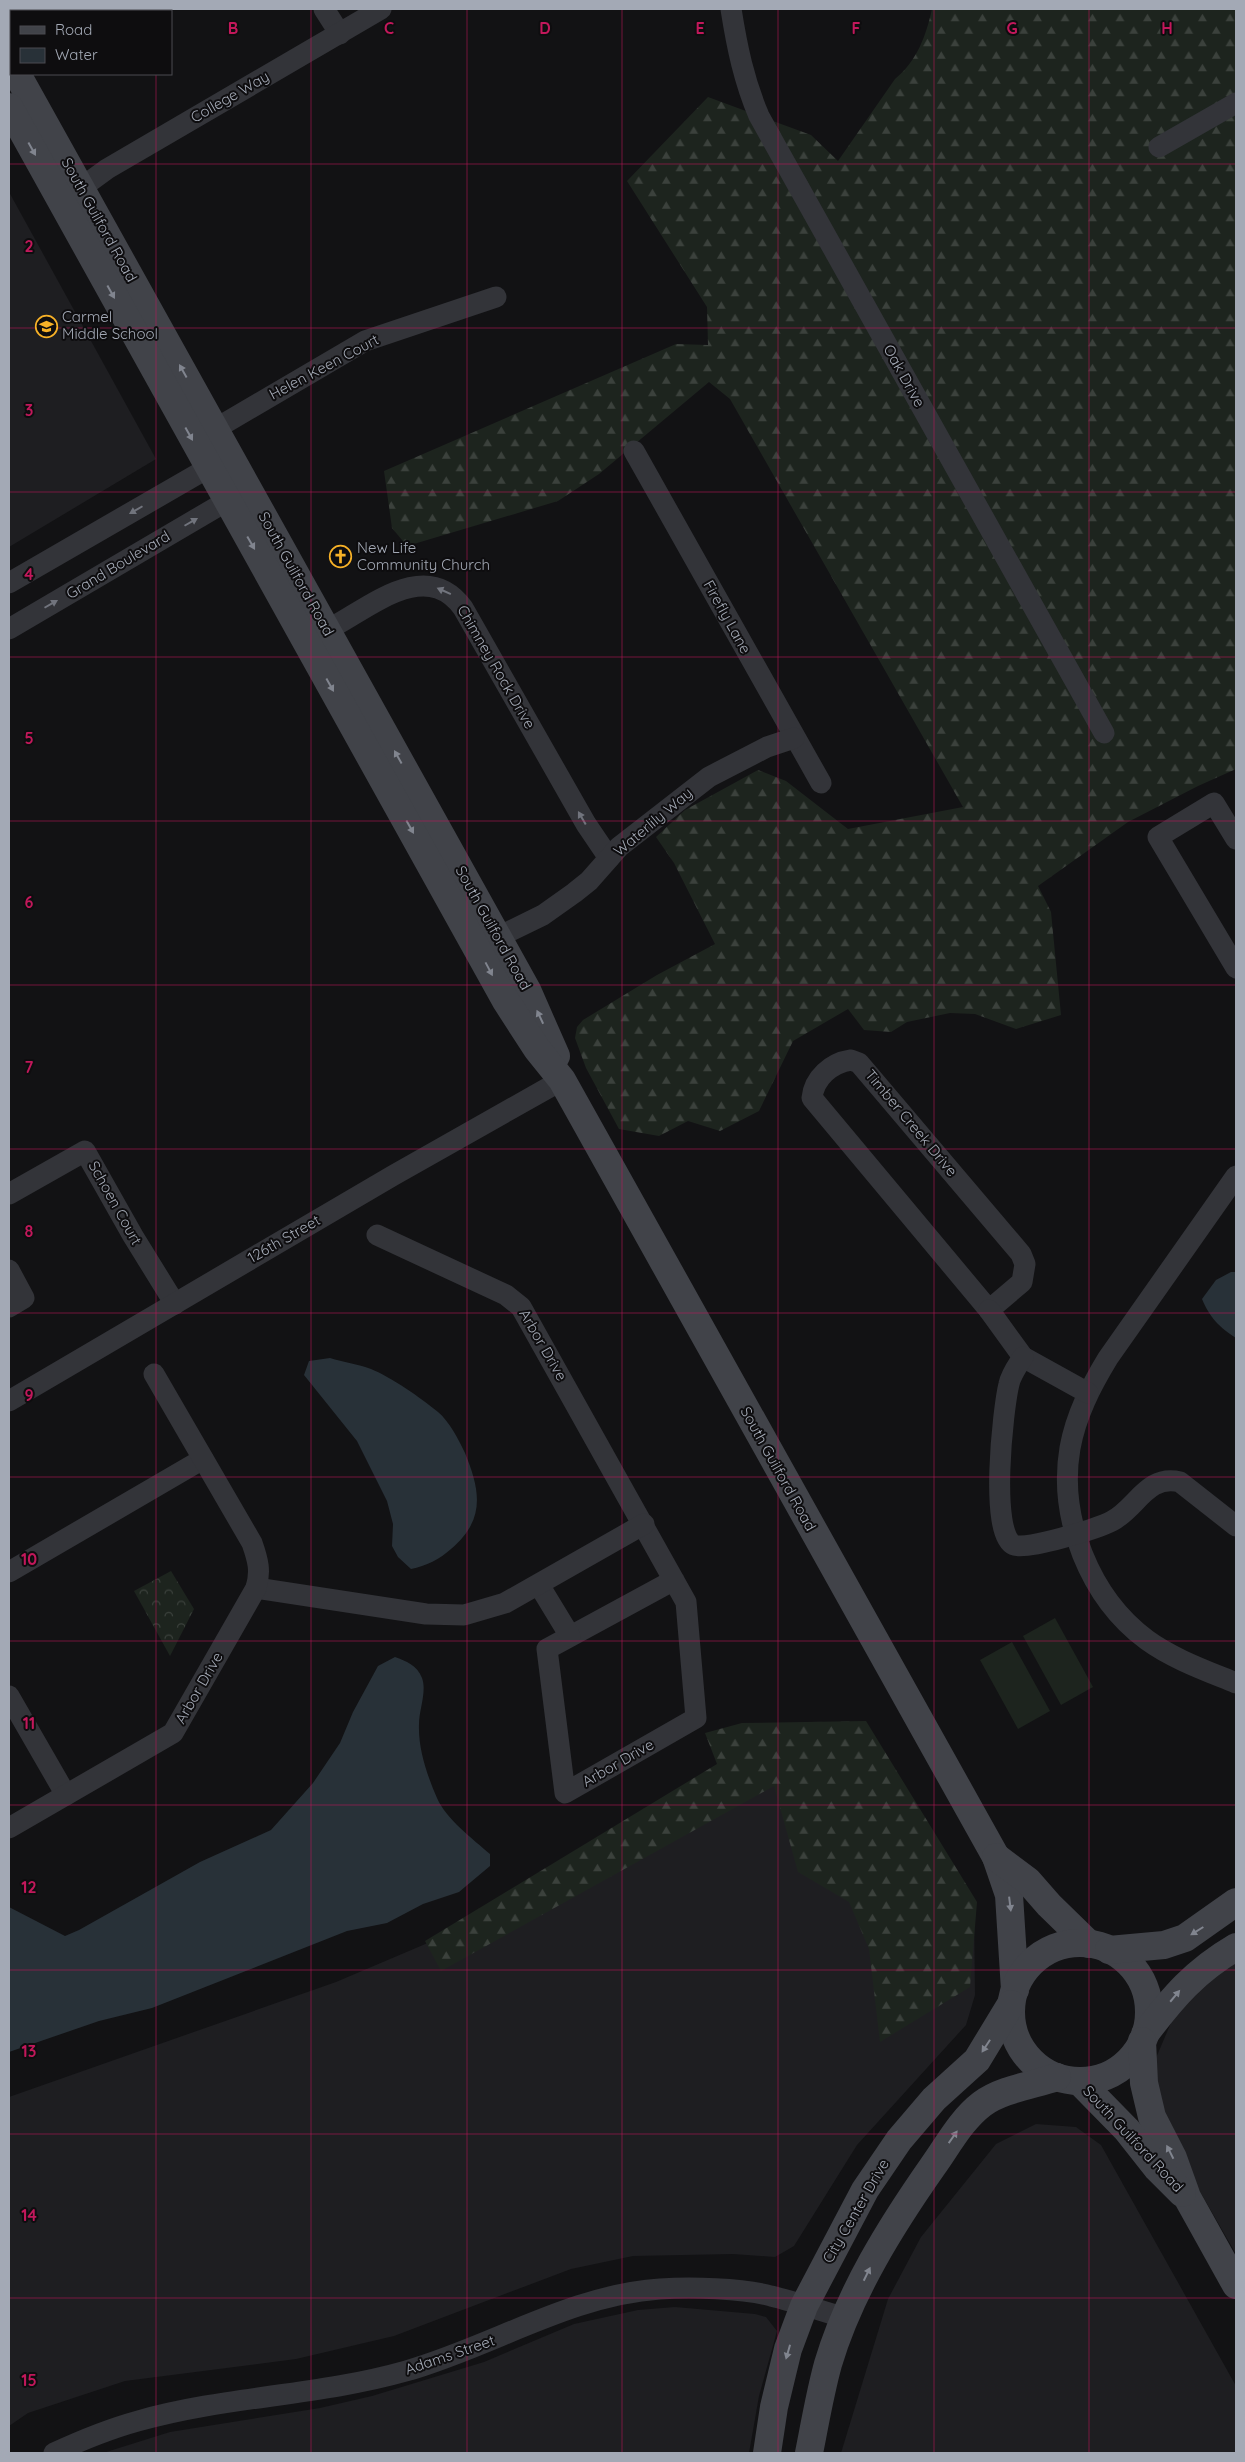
<svg xmlns="http://www.w3.org/2000/svg" width="1245" height="2462" font-family="Quicksand,sans-serif">
  <style>
    .built { fill: #1e1e21 }
    .forest { fill: url(#forest-firs) }
    .park { fill: url(#park-crowns) }
    .pitch { fill: #1d241e }
    .water { fill: #283138 }
    .lines { fill: none; stroke-linecap: round; stroke-linejoin: round }
    .street { stroke: #333439; stroke-width: 21 }
    .secondary { stroke: #414349; stroke-width: 28 }
    .oneway { fill: #81858f }
    .oneway2 { fill: #71747d }
    .grid { fill: none; stroke: #c2185b; stroke-width: 1; stroke-opacity: 0.55 }
    .labels { text-anchor: middle; stroke-width: 4; stroke-linejoin: round; paint-order: stroke }
    .street-label { font-size: 15px; fill: #a3a9b5; stroke: #0e0d0f }
    .poi-label { font-size: 15px; fill: #a3a9b5; stroke: #0e0d0f; text-anchor: start }
    .grid-label { font-size: 16px; text-anchor: middle; font-weight: bold; fill: #c2185b; stroke: #0e0d0f; stroke-width: 4; stroke-linejoin: round; paint-order: stroke }
  </style>
  <defs>
    <pattern id="forest-firs" width="22" height="20" patternUnits="userSpaceOnUse" patternTransform="scale(1.25)"><rect width="22" height="20" fill="#1d241e"/><path d="M5 1l3.5 6h-7zM16 11l3.5 6h-7z" fill="#3b413c"/></pattern>
    <pattern id="park-crowns" width="20" height="18" patternUnits="userSpaceOnUse" patternTransform="scale(1.25)"><rect width="20" height="18" fill="#1d241e"/><path d="M2 6a3 3 0 1 1 6 0M12 15a3 3 0 1 1 6 0" fill="none" stroke="#3b413c"/></pattern>
  </defs>
  <rect width="100%" height="100%" fill="#121214"/>
  <g class="built">
    <polygon points="9,192 156,459 9,547"/>
    <polygon points="859,1731 974,1910 975,1995 966,2025 857,2145 794,2246 775,2257 733,2254 633,2256 571,2269 394,2336 296,2359 125,2381 28,2413 9,2426 9,2097 336,1982 524,1902"/>
    <polygon points="1236,1963 1236,2254 1168,2136 1153,2065 1173,2018 1200,1986"/>
    <polygon points="1036,2124 1076,2127 1101,2145 1236,2386 1236,2453 841,2453 888,2299 921,2237 996,2144"/>
    <polygon points="675,2307 755,2314 766,2317 777,2331 759,2396 749,2453 103,2453 170,2432 320,2408 372,2396 484,2362 574,2324 638,2310"/>
  </g>
  <g class="forest">
    <path d="M932 9H1236V769L1198 786 1128 822 1038 886 1051 912 1061 1015 1016 1029 975 1014 950 1013 907 1022 891 1032 864 1030 848 1009 793 1041 759 1111 720 1131 688 1121 659 1136 619 1129 586 1068 575 1038 577 1027 583 1020 657 975 715 944 674 863 656 837 685 810 758 770 786 781 848 829 963 807 730 399 709 382 599 474 558 501 407 546 392 528 384 471 676 344 708 345 707 307 627 181 708 97 811 135 838 161 895 79C917 61 926 36 932 9Z"/>
    <polygon points="866,1721 977,1902 970,1987 880,2042 869,1949 849,1902 798,1872 774,1786 441,1971 425,1941 717,1764 705,1733 742,1723"/>
  </g>
  <polygon class="park" points="171,1571 194,1609 170,1656 134,1591"/>
  <g class="pitch">
    <polygon points="1055,1618 1093,1687 1061,1705 1023,1636"/>
    <polygon points="1012,1642 1050,1711 1018,1729 980,1660"/>
  </g>
  <g class="water">
    <path d="M1231 1272H1236V1338C1219 1327 1210 1318 1202 1299L1216 1280Z"/>
    <path d="M330 1358C343 1362 358 1364 371 1369 391 1377 421 1398 438 1412 449 1421 459 1440 465 1453 481 1492 485 1520 451 1549 440 1559 426 1566 411 1569L398 1557 392 1546 393 1524 387 1501 357 1441 304 1375 309 1361Z"/>
    <path d="M395 1657C406 1661 417 1665 422 1678 427 1691 419 1710 419 1724 418 1749 427 1775 437 1798 446 1819 473 1839 490 1854V1866L459 1892 423 1904 387 1923 347 1931 152 2008 99 2021 9 2052V1907L65 1936 79 1930 200 1862 271 1830 313 1783 340 1743 353 1712 378 1666Z"/>
  </g>
  <g class="lines">
    <g class="street">
      <polyline points="324,9 340,34"/>
      <path d="M731 9C737 47 744 81 759 116L1104 733"/>
      <polyline points="1159,147 1236,103"/>
      <polyline points="81,188 107,169 381,9"/>
      <polyline points="215,429 365,341 496,297"/>
      <polyline points="634,451 821,783"/>
      <polyline points="9,583 208,468"/>
      <polyline points="9,629 227,501"/>
      <path d="M327 630C367 610 425 556 463 608L586 824 609 858"/>
      <polyline points="1236,839 1214,803 1158,837 1236,968"/>
      <polyline points="498,937 543,915 574,893 589,881 619,847 709,777 767,747 794,738"/>
      <path d="M851 1060 859 1063 1021 1254 1025 1264 1022 1282 989 1310 812 1098C814 1078 831 1063 851 1060Z"/>
      <path d="M1236 1176 1108 1358C1091 1386 1076 1415 1070 1448 1058 1518 1090 1598 1147 1640 1173 1659 1207 1671 1236 1683"/>
      <polyline points="9,1194 85,1151 133,1236 175,1304"/>
      <polyline points="377,1235 506,1295 521,1307 686,1602 696,1718 565,1793 547,1649 674,1580"/>
      <polyline points="9,1270 24,1298 9,1307"/>
      <polyline points="989,1310 1023,1357 1088,1393"/>
      <path d="M1023 1357C1018 1365 1011 1374 1009 1384 1003 1408 989 1535 1014 1545 1025 1551 1099 1528 1112 1521 1137 1508 1147 1474 1180 1482L1236 1526"/>
      <polyline points="9,1401 394,1175 562,1080"/>
      <polyline points="9,1572 203,1459"/>
      <polyline points="539,1585 570,1636"/>
      <polyline points="256,1588 426,1614 464,1615 505,1603 644,1524"/>
      <polyline points="9,1696 66,1795"/>
      <path d="M9 1828 173 1733 256 1588C261 1571 258 1560 252 1543L154 1374"/>
      <path d="M54 2453C82 2440 109 2429 138 2421 226 2396 318 2396 406 2371 491 2347 570 2295 660 2289 690 2287 742 2288 771 2296 796 2302 821 2311 846 2318"/>
    </g>
    <g class="secondary">
      <polyline points="17,74 527,990 556,1056"/>
      <polyline points="9,107 506,1001 537,1049 562,1080 996,1857 1009,1895 1015,1990"/>
      <polyline points="996,1857 1028,1881 1049,1905 1089,1944"/>
      <circle cx="1080" cy="2012" r="69"/>
      <polyline points="1109,1950 1164,1945 1185,1938 1236,1902"/>
      <path d="M1145 2034C1173 1997 1195 1971 1236 1947"/>
      <polyline points="1142,2041 1144,2083 1152,2117 1173,2158 1187,2197 1236,2285"/>
      <polyline points="1079,2081 1127,2130 1157,2168 1182,2193"/>
      <polyline points="767,2453 774,2407 788,2349 804,2306 865,2190 899,2140 934,2099 977,2060 1011,2004"/>
      <path d="M809 2453C815 2423 820 2393 828 2364 849 2293 891 2226 933 2166 948 2145 961 2120 982 2104 1002 2089 1034 2085 1057 2077"/>
    </g>
  </g>
  <defs><path id="oneway-solid" d="M-6-.8H1V-3.2L6.5 0L1 3.2V.8H-6Z" transform="scale(1.25)"/></defs>
  <g class="oneway">
    <use href="#oneway-solid" transform="translate(32 149) rotate(61)"/>
    <use href="#oneway-solid" transform="translate(111 292) rotate(61)"/>
    <use href="#oneway-solid" transform="translate(183 371) rotate(-119)"/>
    <use href="#oneway-solid" transform="translate(189 434) rotate(61)"/>
    <use href="#oneway-solid" transform="translate(251 543) rotate(60)"/>
    <use href="#oneway-solid" transform="translate(330 685) rotate(61)"/>
    <use href="#oneway-solid" transform="translate(398 757) rotate(-119)"/>
    <use href="#oneway-solid" transform="translate(410 827) rotate(61)"/>
    <use href="#oneway-solid" transform="translate(489 969) rotate(62)"/>
    <use href="#oneway-solid" transform="translate(540 1017) rotate(-115)"/>
    <use href="#oneway-solid" transform="translate(1010 1904) rotate(83)"/>
    <use href="#oneway-solid" transform="translate(1197 1931) rotate(148)"/>
    <use href="#oneway-solid" transform="translate(1175 1996) rotate(-50)"/>
    <use href="#oneway-solid" transform="translate(986 2046) rotate(123)"/>
    <use href="#oneway-solid" transform="translate(953 2137) rotate(-55)"/>
    <use href="#oneway-solid" transform="translate(1170 2152) rotate(-117)"/>
    <use href="#oneway-solid" transform="translate(867 2274) rotate(-64)"/>
    <use href="#oneway-solid" transform="translate(788 2352) rotate(106)"/>
  </g>
  <g class="oneway2">
    <use href="#oneway-solid" transform="translate(136 510) rotate(150)"/>
    <use href="#oneway-solid" transform="translate(191 522) rotate(-30)"/>
    <use href="#oneway-solid" transform="translate(444 591) rotate(-156)"/>
    <use href="#oneway-solid" transform="translate(51 604) rotate(-30)"/>
    <use href="#oneway-solid" transform="translate(582 818) rotate(-120)"/>
  </g>
  <path class="grid" d="M156 9V11M311 9V2453M467 9V2453M622 9V2453M778 9V2453M934 9V2453M1089 9V2453M156 74V2453M9 164H1236M9 328H1236M9 492H1236M9 657H1236M9 821H1236M9 985H1236M9 1149H1236M9 1313H1236M9 1477H1236M9 1641H1236M9 1805H1236M9 1970H1236M9 2134H1236M9 2298H1236"/>
  <defs>
    <symbol id="school-ring" viewBox="-11 -11 22 22"><circle r="9.5" fill="#0e0d0f" stroke="#f7b127" stroke-width="1.5"/><path d="M0-5L7-2L0 1L-7-2ZM-4 1L0 2.5L4 1V4Q0 6-4 4Z" fill="#f7b127"/></symbol>
    <symbol id="church-ring" viewBox="-11 -11 22 22"><circle r="9.5" fill="#0e0d0f" stroke="#f7b127" stroke-width="1.5"/><path d="M-1.2-6h2.4v3.5h3.3v2.4h-3.3V6h-2.4V-.1h-3.3v-2.4h3.3Z" fill="#f7b127"/></symbol>
  </defs>
  <g fill-rule="evenodd">
    <use href="#school-ring" x="34" y="314" width="25" height="25"/>
    <use href="#church-ring" x="328" y="544" width="25" height="25"/>
  </g>
  <g class="labels">
    <g class="street-label">
      <text transform="translate(230 97) rotate(-30)" y="5">College Way</text>
      <text transform="translate(99 220) rotate(61)" y="5">South Guilford Road</text>
      <text transform="translate(324 367) rotate(-28)" y="5">Helen Keen Court</text>
      <text transform="translate(904 376) rotate(61)" y="5">Oak Drive</text>
      <text transform="translate(118 565) rotate(-31)" y="5">Grand Boulevard</text>
      <text transform="translate(296 574) rotate(61)" y="5">South Guilford Road</text>
      <text transform="translate(727 617) rotate(61)" y="5">Firefly Lane</text>
      <text transform="translate(496 667) rotate(60)" y="5">Chimney Rock Drive</text>
      <text transform="translate(653 822) rotate(-40)" y="5">Waterlily Way</text>
      <text transform="translate(493 928) rotate(61)" y="5">South Guilford Road</text>
      <text transform="translate(911 1123) rotate(50)" y="5">Timber Creek Drive</text>
      <text transform="translate(115 1203) rotate(61)" y="5">Schoen Court</text>
      <text transform="translate(284 1239) rotate(-30)" y="5">126th Street</text>
      <text transform="translate(543 1345) rotate(60)" y="5">Arbor Drive</text>
      <text transform="translate(778 1469) rotate(61)" y="5">South Guilford Road</text>
      <text transform="translate(199 1688) rotate(-60)" y="5">Arbor Drive</text>
      <text transform="translate(618 1763) rotate(-30)" y="5">Arbor Drive</text>
      <text transform="translate(1133 2139) rotate(47)" y="5">South Guilford Road</text>
      <text transform="translate(856 2211) rotate(-60)" y="5">City Center Drive</text>
      <text transform="translate(450 2355) rotate(-19)" y="5">Adams Street</text>
    </g>
    <g class="poi-label">
      <text x="62" y="322">Carmel<tspan x="62" dy="17">Middle School</tspan></text>
      <text x="357" y="553">New Life<tspan x="357" dy="17">Community Church</tspan></text>
    </g>
  </g>
  <g class="grid-label">
    <text x="233" y="34">B</text>
    <text x="389" y="34">C</text>
    <text x="545" y="34">D</text>
    <text x="700" y="34">E</text>
    <text x="856" y="34">F</text>
    <text x="1012" y="34">G</text>
    <text x="1167" y="34">H</text>
    <text x="29" y="252">2</text>
    <text x="29" y="416">3</text>
    <text x="29" y="580">4</text>
    <text x="29" y="744">5</text>
    <text x="29" y="908">6</text>
    <text x="29" y="1073">7</text>
    <text x="29" y="1237">8</text>
    <text x="29" y="1401">9</text>
    <text x="29" y="1565">10</text>
    <text x="29" y="1729">11</text>
    <text x="29" y="1893">12</text>
    <text x="29" y="2057">13</text>
    <text x="29" y="2221">14</text>
    <text x="29" y="2386">15</text>
  </g>
  <rect width="1245" height="2462" fill="none" stroke="#a3a9b5" stroke-width="20"/>
  <rect x="10" y="10" width="162" height="65" fill="#0e0d0f" stroke="#4a4b51"/>
  <rect x="20" y="26" width="25" height="8" fill="#414349" stroke="#4a4b51"/>
  <text x="55" y="35" font-size="15" fill="#a3a9b5">Road</text>
  <rect x="20" y="48" width="25" height="15" fill="#283138" stroke="#4a4b51"/>
  <text x="55" y="60" font-size="15" fill="#a3a9b5">Water</text>
</svg>
